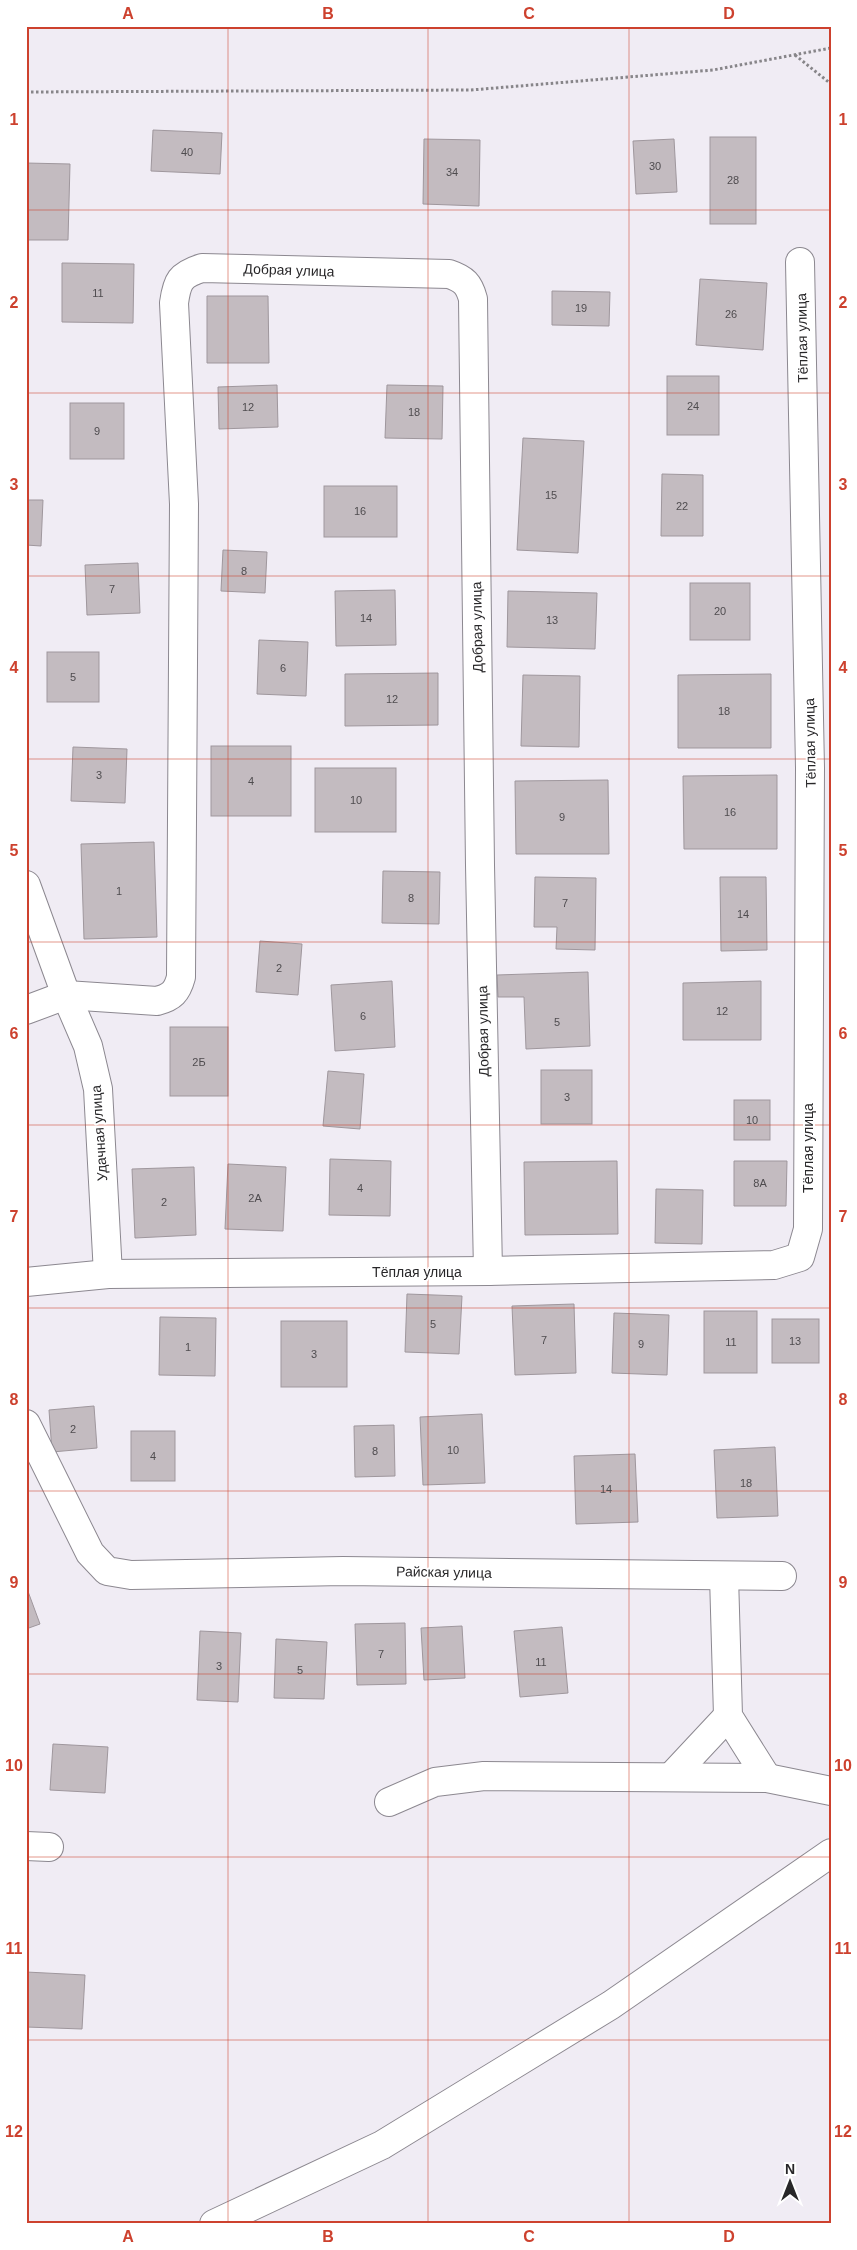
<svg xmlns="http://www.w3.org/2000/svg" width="857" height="2250" font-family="Arial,sans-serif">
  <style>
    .building { fill: #c3bbc0; stroke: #9f979d }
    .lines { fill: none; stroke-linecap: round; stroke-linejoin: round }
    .minor-casing { stroke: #8c8890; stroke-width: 30 }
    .path { stroke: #878589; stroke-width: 3; stroke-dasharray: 2.5 2.5; stroke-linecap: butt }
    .minor { stroke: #fff; stroke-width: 28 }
    .grid { fill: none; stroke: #cd412e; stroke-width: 1; stroke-opacity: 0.55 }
    .labels { text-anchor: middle; stroke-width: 4; stroke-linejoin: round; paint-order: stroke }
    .number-label { font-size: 11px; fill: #4f4c4f }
    .street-label { font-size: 14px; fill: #282729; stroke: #fff }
    .neatline { fill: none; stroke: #cd412e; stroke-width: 2 }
    .grid-label { font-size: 16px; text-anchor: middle; font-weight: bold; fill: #cd412e }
  </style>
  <rect width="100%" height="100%" fill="#f0ecf4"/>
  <g class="building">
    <polygon points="153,130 222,133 220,174 151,171"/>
    <rect x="710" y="137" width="46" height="87"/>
    <polygon points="424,139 480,140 479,206 423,204"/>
    <polygon points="674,139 677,192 636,194 633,141"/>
    <polygon points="26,163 70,164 68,240 26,240"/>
    <polygon points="62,263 134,264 133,323 62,322"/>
    <polygon points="700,279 767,283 763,350 696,345"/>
    <polygon points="552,291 610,292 609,326 552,325"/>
    <polygon points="207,296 268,296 269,363 207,363"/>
    <rect x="667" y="376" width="52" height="59"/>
    <polygon points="277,385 278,427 219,429 218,387"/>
    <polygon points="387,385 443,386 442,439 385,438"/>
    <rect x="70" y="403" width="54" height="56"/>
    <polygon points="523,438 584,441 578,553 517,550"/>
    <polygon points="662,474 703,475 703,536 661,536"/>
    <rect x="324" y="486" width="73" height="51"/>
    <polygon points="26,500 43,500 41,546 26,545"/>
    <polygon points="223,550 267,552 265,593 221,591"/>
    <polygon points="138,563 140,613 87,615 85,565"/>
    <rect x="690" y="583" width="60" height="57"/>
    <polygon points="395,590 396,645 336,646 335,591"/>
    <polygon points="508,591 597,593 595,649 507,647"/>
    <polygon points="259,640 308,642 306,696 257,694"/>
    <rect x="47" y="652" width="52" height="50"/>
    <polygon points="438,673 438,725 345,726 345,674"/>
    <polygon points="771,674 771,748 678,748 678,675"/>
    <polygon points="523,675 580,676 579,747 521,746"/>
    <rect x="211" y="746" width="80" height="70"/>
    <polygon points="73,747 127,749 125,803 71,801"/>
    <rect x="315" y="768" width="81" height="64"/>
    <polygon points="777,775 777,849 684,849 683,776"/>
    <polygon points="608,780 609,854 516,854 515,781"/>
    <polygon points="154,842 157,937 84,939 81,844"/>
    <polygon points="383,871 440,872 439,924 382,923"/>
    <polygon points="535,877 596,878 595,950 556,949 557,927 534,927"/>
    <polygon points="720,877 766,877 767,950 721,951"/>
    <polygon points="260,941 302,944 298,995 256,992"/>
    <polygon points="588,972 590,1046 526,1049 524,997 498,997 497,975"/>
    <polygon points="392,981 395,1047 335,1051 331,985"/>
    <polygon points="761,981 761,1040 683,1040 683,983"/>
    <rect x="170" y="1027" width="58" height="69"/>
    <rect x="541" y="1070" width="51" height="54"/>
    <polygon points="328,1071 364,1074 360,1129 323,1126"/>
    <rect x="734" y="1100" width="36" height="40"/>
    <polygon points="330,1159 391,1161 390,1216 329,1215"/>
    <polygon points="617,1161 618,1234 525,1235 524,1162"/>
    <polygon points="734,1161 787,1161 786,1206 734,1206"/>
    <polygon points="228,1164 286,1167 283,1231 225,1229"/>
    <polygon points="194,1167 196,1235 135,1238 132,1169"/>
    <polygon points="656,1189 703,1190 702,1244 655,1243"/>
    <polygon points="407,1294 462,1296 459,1354 405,1352"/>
    <polygon points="574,1304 576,1373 515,1375 512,1306"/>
    <rect x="704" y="1311" width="53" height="62"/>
    <polygon points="614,1313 669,1315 667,1375 612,1373"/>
    <polygon points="160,1317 216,1318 215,1376 159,1375"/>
    <rect x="772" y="1319" width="47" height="44"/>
    <rect x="281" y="1321" width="66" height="66"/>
    <polygon points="94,1406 97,1448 52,1452 49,1410"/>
    <polygon points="482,1414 485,1483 423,1485 420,1417"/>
    <polygon points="394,1425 395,1476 355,1477 354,1426"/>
    <rect x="131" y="1431" width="44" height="50"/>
    <polygon points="775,1447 778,1516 717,1518 714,1450"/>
    <polygon points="635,1454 638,1522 576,1524 574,1456"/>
    <polygon points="26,1586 40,1624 26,1629"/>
    <polygon points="405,1623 406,1684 357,1685 355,1624"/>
    <polygon points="462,1626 465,1678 424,1680 421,1628"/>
    <polygon points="562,1627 568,1693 520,1697 514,1631"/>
    <polygon points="200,1631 241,1633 238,1702 197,1700"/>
    <polygon points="276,1639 327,1642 324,1699 274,1698"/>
    <polygon points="53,1744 108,1747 105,1793 50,1790"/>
    <polygon points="26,1972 85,1975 82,2029 26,2027"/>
  </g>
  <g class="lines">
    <defs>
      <g id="minor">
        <polyline points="26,885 66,995 88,1046 98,1089 108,1274"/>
        <path d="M26 1010 66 995 157 1001C172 997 177 992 181 977L184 504 174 303C177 281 180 275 202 268L449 274C464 279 469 284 473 299L480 865 488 1271"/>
        <polyline points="26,1282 108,1274 488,1271 774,1265 800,1257 808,1229 810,768 800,262"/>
        <polyline points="26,1424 90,1553 107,1571 131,1575 343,1571 782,1576"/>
        <polyline points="724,1576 728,1716 767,1778"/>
        <polyline points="671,1777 728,1716"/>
        <polyline points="389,1802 435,1782 484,1776 767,1778 831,1791"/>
        <polyline points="26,1846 49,1847"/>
        <polyline points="214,2224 382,2145 611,2005 831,1853"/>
      </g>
    </defs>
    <use href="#minor" class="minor-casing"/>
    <g class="path">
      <polyline points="795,55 831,84"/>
      <polyline points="26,92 471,90 713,70 831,48"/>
    </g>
    <use href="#minor" class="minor"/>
  </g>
  <path class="grid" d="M228 26V2224M428 26V2224M629 26V2224M26 210H831M26 393H831M26 576H831M26 759H831M26 942H831M26 1125H831M26 1308H831M26 1491H831M26 1674H831M26 1857H831M26 2040H831"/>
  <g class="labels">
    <g class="number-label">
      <text x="187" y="156">40</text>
      <text x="655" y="170">30</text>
      <text x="452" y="176">34</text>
      <text x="733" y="184">28</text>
      <text x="98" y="297">11</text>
      <text x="581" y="312">19</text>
      <text x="731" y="318">26</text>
      <text x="693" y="410">24</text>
      <text x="248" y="411">12</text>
      <text x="414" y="416">18</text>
      <text x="97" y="435">9</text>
      <text x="551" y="499">15</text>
      <text x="682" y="510">22</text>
      <text x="360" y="515">16</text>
      <text x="244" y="575">8</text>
      <text x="112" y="593">7</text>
      <text x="720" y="615">20</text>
      <text x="366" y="622">14</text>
      <text x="552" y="624">13</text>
      <text x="283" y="672">6</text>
      <text x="73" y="681">5</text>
      <text x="392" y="703">12</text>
      <text x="724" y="715">18</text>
      <text x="99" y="779">3</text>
      <text x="251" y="785">4</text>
      <text x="356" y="804">10</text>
      <text x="730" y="816">16</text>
      <text x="562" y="821">9</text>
      <text x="119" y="895">1</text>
      <text x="411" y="902">8</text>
      <text x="565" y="907">7</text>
      <text x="743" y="918">14</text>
      <text x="279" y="972">2</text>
      <text x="722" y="1015">12</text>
      <text x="363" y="1020">6</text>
      <text x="557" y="1026">5</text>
      <text x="199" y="1066">2Б</text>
      <text x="567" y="1101">3</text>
      <text x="752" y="1124">10</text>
      <text x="760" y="1187">8А</text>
      <text x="360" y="1192">4</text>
      <text x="255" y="1202">2А</text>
      <text x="164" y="1206">2</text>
      <text x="433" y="1328">5</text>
      <text x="544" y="1344">7</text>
      <text x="795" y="1345">13</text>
      <text x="731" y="1346">11</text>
      <text x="641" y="1348">9</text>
      <text x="188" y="1351">1</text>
      <text x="314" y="1358">3</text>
      <text x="73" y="1433">2</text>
      <text x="453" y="1454">10</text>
      <text x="375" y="1455">8</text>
      <text x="153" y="1460">4</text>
      <text x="746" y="1487">18</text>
      <text x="606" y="1493">14</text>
      <text x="381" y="1658">7</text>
      <text x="541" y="1666">11</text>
      <text x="219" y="1670">3</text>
      <text x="300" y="1674">5</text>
    </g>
    <g class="street-label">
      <text transform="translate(289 270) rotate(2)" y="5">Добрая улица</text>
      <text transform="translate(802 338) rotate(-91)" y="5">Тёплая улица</text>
      <text transform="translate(477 627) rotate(-91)" y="5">Добрая улица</text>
      <text transform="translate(810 743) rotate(-91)" y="5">Тёплая улица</text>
      <text transform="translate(483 1031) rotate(-91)" y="5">Добрая улица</text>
      <text transform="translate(99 1133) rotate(-94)" y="5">Удачная улица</text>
      <text transform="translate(808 1148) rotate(-90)" y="5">Тёплая улица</text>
      <text x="417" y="1277">Тёплая улица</text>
      <text transform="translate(444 1572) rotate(1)" y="5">Райская улица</text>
    </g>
  </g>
  <rect width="857" height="2250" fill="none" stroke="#ffffff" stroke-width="55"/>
  <g transform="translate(790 2182)" stroke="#ffffff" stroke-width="4" paint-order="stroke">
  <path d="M0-4L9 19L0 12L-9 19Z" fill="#282729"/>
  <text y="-8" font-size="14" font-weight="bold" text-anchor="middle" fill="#282729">N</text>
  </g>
  <rect x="28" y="28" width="802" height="2194" class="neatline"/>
  <g class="grid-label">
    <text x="128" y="19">A</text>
    <text x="328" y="19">B</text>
    <text x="529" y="19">C</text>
    <text x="729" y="19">D</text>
    <text x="14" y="125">1</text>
    <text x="843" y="125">1</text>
    <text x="14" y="308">2</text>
    <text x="843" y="308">2</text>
    <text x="14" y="490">3</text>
    <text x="843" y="490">3</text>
    <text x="14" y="673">4</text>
    <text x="843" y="673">4</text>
    <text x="14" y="856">5</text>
    <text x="843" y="856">5</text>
    <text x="14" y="1039">6</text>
    <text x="843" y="1039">6</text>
    <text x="14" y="1222">7</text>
    <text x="843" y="1222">7</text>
    <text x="14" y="1405">8</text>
    <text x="843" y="1405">8</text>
    <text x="14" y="1588">9</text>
    <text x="843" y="1588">9</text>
    <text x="14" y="1771">10</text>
    <text x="843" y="1771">10</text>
    <text x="14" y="1954">11</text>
    <text x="843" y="1954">11</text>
    <text x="14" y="2137">12</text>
    <text x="843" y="2137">12</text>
    <text x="128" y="2242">A</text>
    <text x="328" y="2242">B</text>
    <text x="529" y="2242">C</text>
    <text x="729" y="2242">D</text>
  </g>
</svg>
